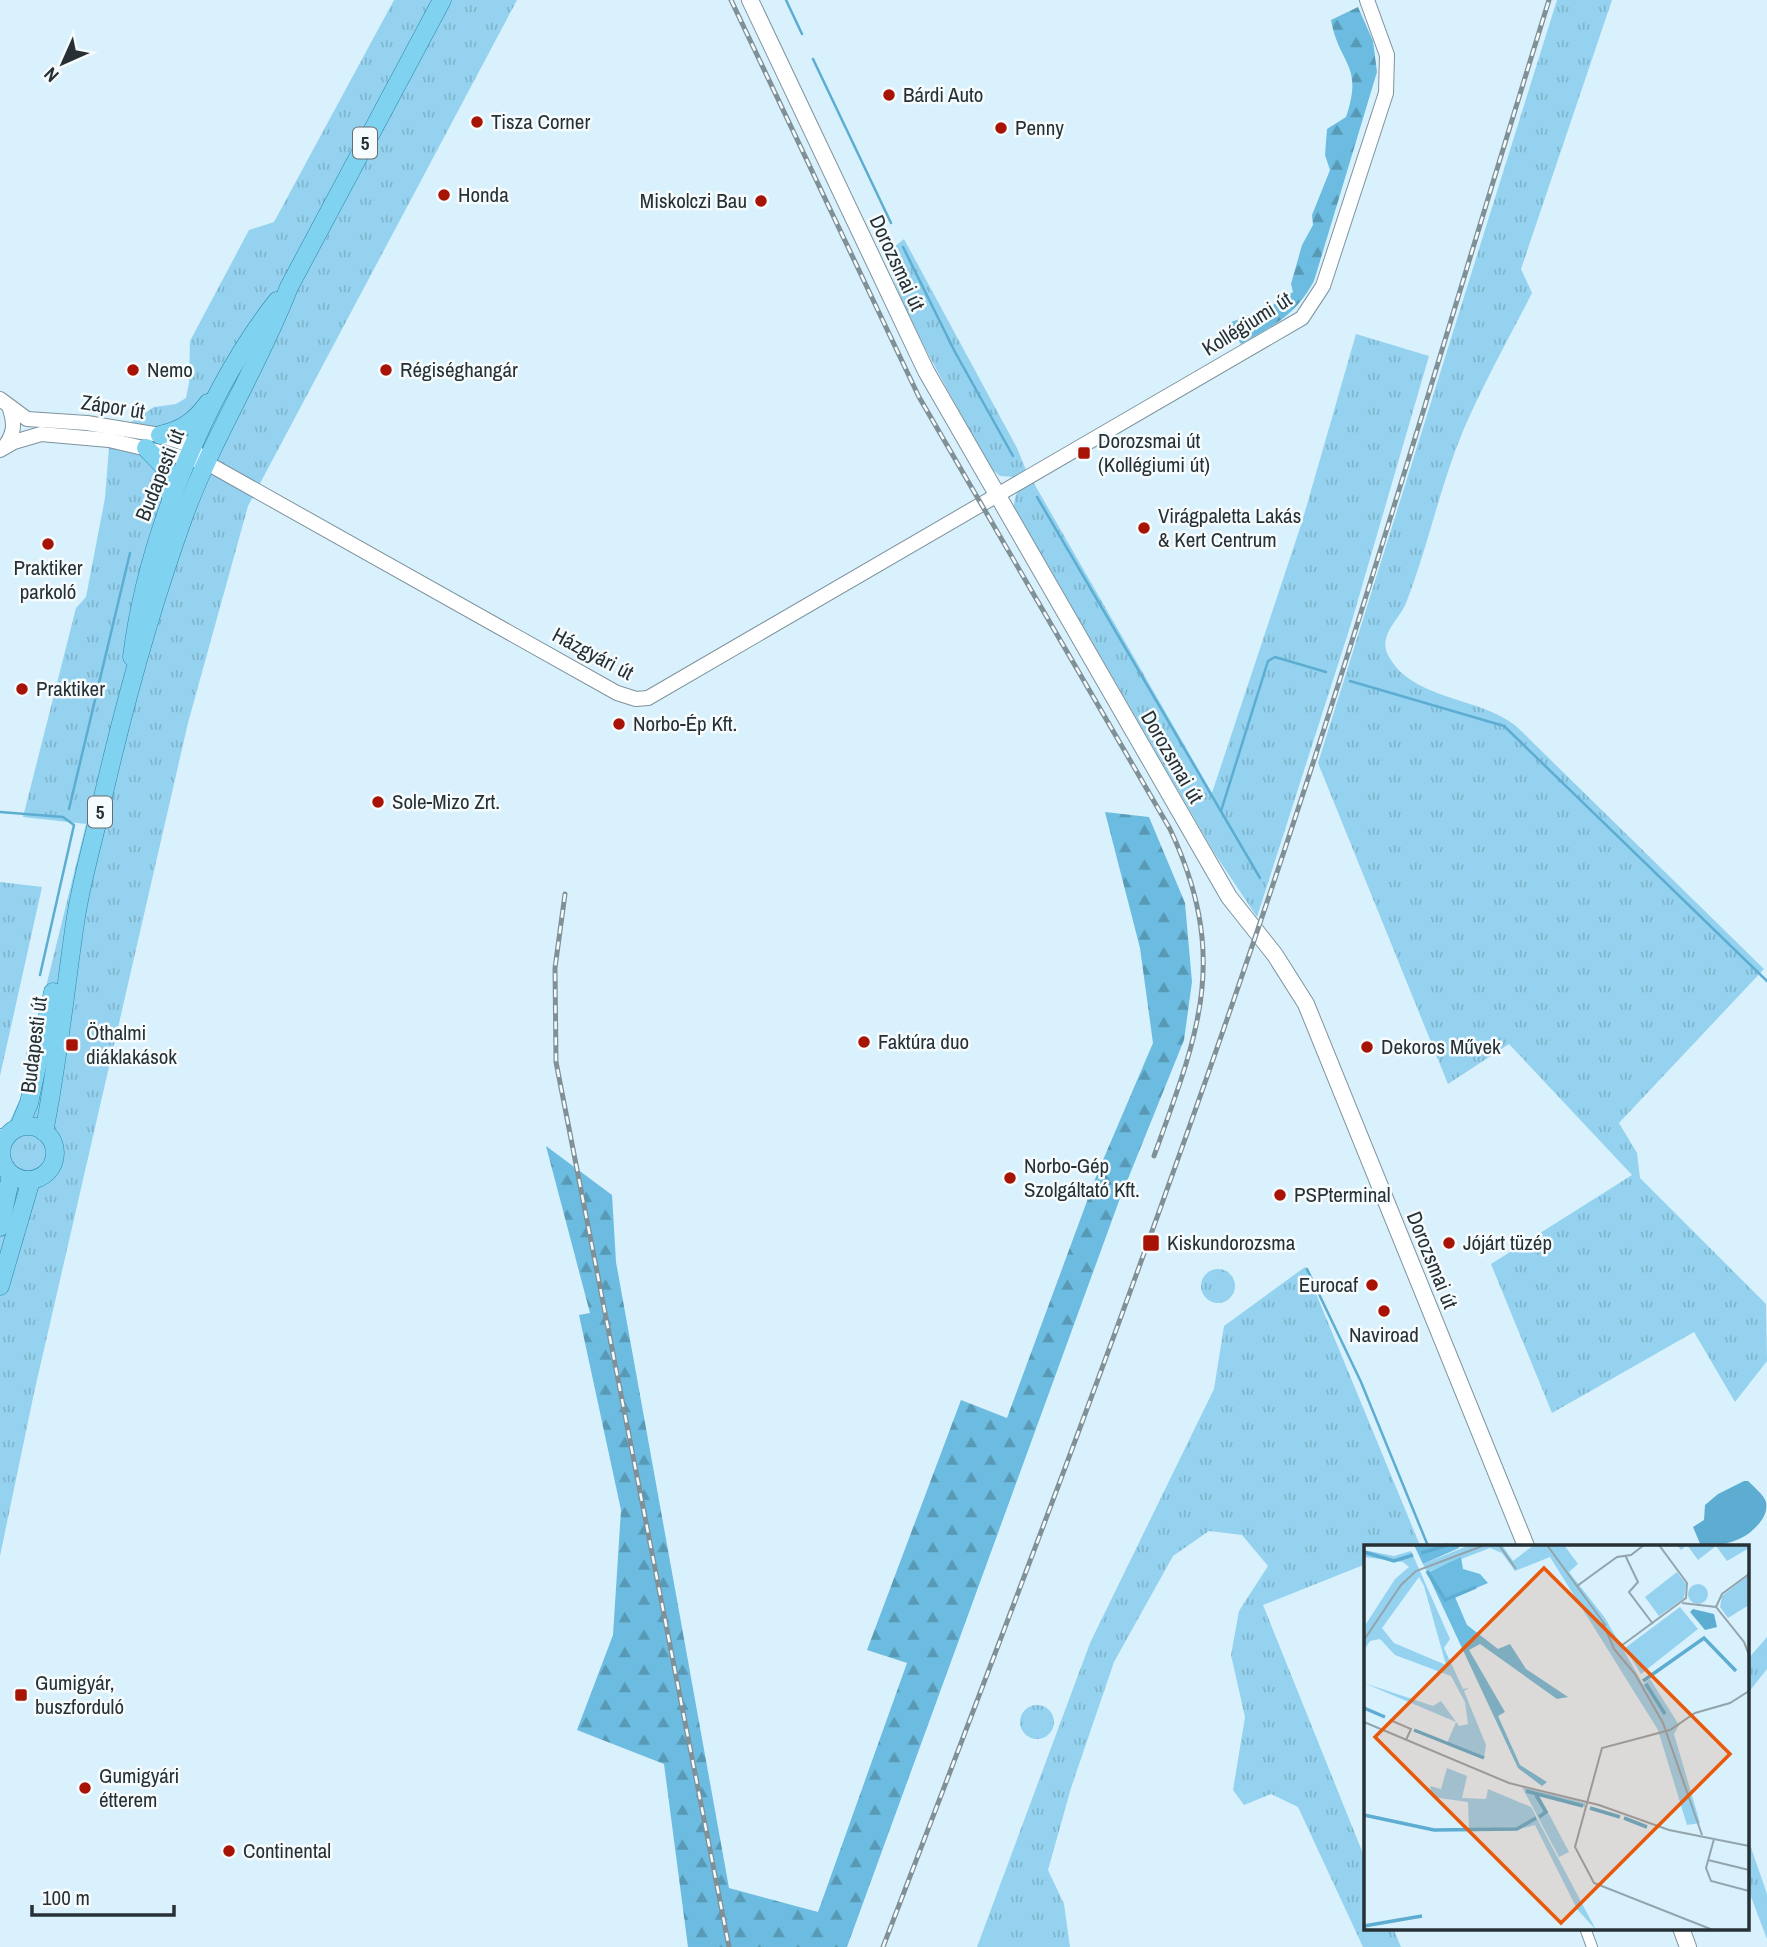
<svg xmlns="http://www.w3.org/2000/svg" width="1767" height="1947" font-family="'Archivo Narrow',sans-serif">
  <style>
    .grass { fill: url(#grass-tufts) }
    .forest { fill: url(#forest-firs) }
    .water { fill: #5cadd1 }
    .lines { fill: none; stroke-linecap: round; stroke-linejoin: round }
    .stream { stroke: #5cadd1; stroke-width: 2.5 }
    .minor-casing { stroke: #7e939e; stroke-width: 12 }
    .tertiary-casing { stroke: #7e939e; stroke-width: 16 }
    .secondary-casing { stroke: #7e939e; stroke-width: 18 }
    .primary-casing { stroke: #2a86a8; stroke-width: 19 }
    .minor { stroke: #fff; stroke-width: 10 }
    .tertiary { stroke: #fff; stroke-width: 14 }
    .secondary { stroke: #fff; stroke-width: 16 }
    .primary { stroke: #80d2f1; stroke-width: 18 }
    .rail-casing { stroke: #7f9097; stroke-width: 5 }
    .rail { stroke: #f6fbfd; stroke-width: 2.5; stroke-dasharray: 8; stroke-linecap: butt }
    .poi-dot { fill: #a71405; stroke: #f6fbfd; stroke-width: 2.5 }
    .labels { text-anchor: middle; stroke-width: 5; stroke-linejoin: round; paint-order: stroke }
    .shield { fill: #f6fbfd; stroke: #656d70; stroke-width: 2 }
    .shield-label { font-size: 19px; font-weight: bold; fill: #273034 }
    .poi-label { font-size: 21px; fill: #273034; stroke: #f6fbfd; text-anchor: start }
    .street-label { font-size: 21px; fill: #273034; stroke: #f6fbfd }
    .inset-river { fill: none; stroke: #5cadd1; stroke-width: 3.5 }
    .inset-road { fill: none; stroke: #92a4ac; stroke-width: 2 }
    .view { fill: #e8590c; fill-opacity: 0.15; stroke: #e8590c; stroke-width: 3.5 }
    .inset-edge { fill: none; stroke: #273034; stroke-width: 3.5 }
  </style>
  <defs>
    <pattern id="grass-tufts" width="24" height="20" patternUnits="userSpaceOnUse" patternTransform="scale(1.75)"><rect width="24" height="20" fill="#94d2ef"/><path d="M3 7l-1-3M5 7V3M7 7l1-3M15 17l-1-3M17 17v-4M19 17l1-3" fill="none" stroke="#80b5ce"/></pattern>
    <pattern id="forest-firs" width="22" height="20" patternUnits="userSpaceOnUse" patternTransform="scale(1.75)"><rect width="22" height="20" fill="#6bbce0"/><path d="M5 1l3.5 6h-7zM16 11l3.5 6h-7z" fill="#5899b6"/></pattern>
  </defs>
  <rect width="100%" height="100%" fill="#d9f1fc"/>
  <g class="grass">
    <polygon points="394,0 517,0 248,506 188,723 34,1393 0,1556 0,1143 24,1090 26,1053 42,1003 86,824 23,817 76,608 86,597 105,498 111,422 128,424 154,407 176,404 186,398 189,383 190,341 249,230 274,222"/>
    <path d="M1557 0H1612L1521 269 1532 293C1509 338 1483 384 1463 431 1440 486 1428 547 1406 603 1399 620 1378 635 1388 655 1412 701 1479 696 1516 726L1764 969 1619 1123 1637 1153 1640 1178 1766 1304 1767 1361 1735 1402 1694 1332 1552 1413 1491 1264 1632 1175 1509 1044 1448 1084 1318 763Z"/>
    <path d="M904 239 1017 448 1026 470 1014 477 1000 476 993 470C973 434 883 283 888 252Z"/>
    <path d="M1356 334 1429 356 1351 624 1257 917 1215 854 1014 507C1014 492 1020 487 1032 480L1212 793 1302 522Z"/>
    <polygon points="0,882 42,887 0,1076"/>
    <polygon points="1305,1267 1419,1543 1410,1546 1366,1546 1366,1564 1263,1605 1366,1861 1366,1928 1393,1928 1401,1947 1363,1947 1298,1807 1271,1794 1244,1805 1233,1790 1245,1717 1231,1655 1239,1611 1268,1566 1242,1535 1209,1531 1173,1556 1114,1662 1071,1788 1048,1870 1064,1904 1070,1947 977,1947 1090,1643 1214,1389 1224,1326"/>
    <circle cx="1218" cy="1286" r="17"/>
    <polygon points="1767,1637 1767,1669 1748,1693 1748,1659"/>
    <circle cx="1037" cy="1722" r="17"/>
    <polygon points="1748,1839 1767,1894 1767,1939 1748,1889"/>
  </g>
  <g class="forest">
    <path d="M1358 7 1373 41 1377 72 1314 281C1295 316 1274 325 1241 344L1228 323 1264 311 1293 292 1291 284 1302 245 1313 225 1312 215 1330 170 1325 155 1327 129 1346 117C1364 64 1339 65 1331 20Z"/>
    <polygon points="1105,812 1149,817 1185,903 1192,982 1184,1040 1119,1201 847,1947 688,1947 664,1764 577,1730 613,1635 621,1510 579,1315 590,1313 546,1146 612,1195 616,1262 729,1888 818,1912 907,1663 867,1650 961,1400 1007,1418 1097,1174 1153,1043 1140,948"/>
  </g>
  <path class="water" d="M1744 1481H1748C1754 1487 1764 1495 1766 1502 1767 1508 1766 1513 1763 1518 1749 1540 1726 1546 1701 1546L1693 1527 1704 1520 1705 1505 1718 1494Z"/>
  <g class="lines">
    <g class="stream">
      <polyline points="786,0 802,34"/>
      <polyline points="813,59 891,223"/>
      <polyline points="903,247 955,352 1013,456"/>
      <polyline points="1037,497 1260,878"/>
      <polyline points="1350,681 1504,726 1767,981"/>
      <polyline points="69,809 130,553"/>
      <polyline points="1221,811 1268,661 1275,657 1326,672"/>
      <polyline points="0,812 63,817 74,825 40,975"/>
      <polyline points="1307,1269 1361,1382 1428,1546"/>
    </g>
    <defs>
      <g id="minor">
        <polyline points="0,1134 6,1136"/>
        <polyline points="0,1156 1,1157"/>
        <polyline points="1585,1928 1592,1947"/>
      </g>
      <g id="tertiary">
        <polyline points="0,399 27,419 87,423 160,435 184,443 198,454"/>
        <path d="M5 446C14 434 15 424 10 409"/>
        <polyline points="0,450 14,442 41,434 109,440 207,463 617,693 636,699 648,698 1302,318 1323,286 1386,93 1387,55 1367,0"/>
      </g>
      <g id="secondary">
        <polyline points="750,0 926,371 1229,897 1275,955 1306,1004 1526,1546"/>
        <polyline points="1681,1928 1688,1947"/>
      </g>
      <g id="primary">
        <path d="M160 435C182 430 194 422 208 403"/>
        <polyline points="146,448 166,469 171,499"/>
        <path d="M132 657C146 542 205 392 277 301"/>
        <circle cx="28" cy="1153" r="27"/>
        <polyline points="19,1127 29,1103 53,992"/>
        <path d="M44 1132C58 1062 65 992 75 923 80 888 90 853 98 819 121 716 149 612 185 513 214 435 259 365 289 287L442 0"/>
        <polyline points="0,1227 11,1175"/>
        <polyline points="0,1286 31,1180"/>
      </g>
    </defs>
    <use href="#minor" class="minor-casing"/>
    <use href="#tertiary" class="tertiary-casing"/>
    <use href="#secondary" class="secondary-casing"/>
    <use href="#primary" class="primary-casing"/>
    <use href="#minor" class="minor"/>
    <use href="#tertiary" class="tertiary"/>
    <use href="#secondary" class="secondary"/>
    <use href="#primary" class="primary"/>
    <defs>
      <g id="rail">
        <path d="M731 0 919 397 1170 829C1230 957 1199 1032 1154 1156"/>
        <polyline points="565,894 555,968 556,1062 729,1947"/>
        <path d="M883 1947C1028 1569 1175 1185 1301 800 1388 535 1466 267 1549 0"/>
      </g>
    </defs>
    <use href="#rail" class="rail-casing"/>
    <use href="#rail" class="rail"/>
  </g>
  <g class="poi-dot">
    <circle cx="889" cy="95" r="7"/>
    <circle cx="477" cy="122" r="7"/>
    <circle cx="1001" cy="128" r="7"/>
    <circle cx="444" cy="195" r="7"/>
    <circle cx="761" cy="201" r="7"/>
    <circle cx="133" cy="370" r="7"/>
    <circle cx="386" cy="370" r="7"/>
    <rect x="1077" y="446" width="14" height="14" rx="3.5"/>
    <circle cx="1144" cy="528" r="7"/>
    <circle cx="48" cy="544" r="7"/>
    <circle cx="22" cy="689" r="7"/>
    <circle cx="619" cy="724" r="7"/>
    <circle cx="378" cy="802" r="7"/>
    <circle cx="864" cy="1042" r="7"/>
    <rect x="65" y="1038" width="14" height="14" rx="3.5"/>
    <circle cx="1367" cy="1047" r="7"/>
    <circle cx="1010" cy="1178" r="7"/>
    <circle cx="1280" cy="1195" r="7"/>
    <rect x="1142" y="1234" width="18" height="18" rx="3.5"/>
    <circle cx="1449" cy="1243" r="7"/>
    <circle cx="1372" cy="1285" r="7"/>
    <circle cx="1384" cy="1311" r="7"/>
    <rect x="14" y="1688" width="14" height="14" rx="3.5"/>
    <circle cx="85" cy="1788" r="7"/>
    <circle cx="229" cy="1851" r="7"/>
  </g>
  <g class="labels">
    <g class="shield">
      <rect x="353" y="127.5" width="24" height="31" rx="5"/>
      <rect x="88" y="796.5" width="24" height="31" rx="5"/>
    </g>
    <g class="shield-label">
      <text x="365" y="150">5</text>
      <text x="100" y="819">5</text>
    </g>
    <g class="poi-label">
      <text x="903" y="102">Bárdi Auto</text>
      <text x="491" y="129">Tisza Corner</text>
      <text x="1015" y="135">Penny</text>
      <text x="458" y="202">Honda</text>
      <text x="747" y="208" text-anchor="end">Miskolczi Bau</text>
      <text x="147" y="377">Nemo</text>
      <text x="400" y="377">Régiséghangár</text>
      <text x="1098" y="448">Dorozsmai út<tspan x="1098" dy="24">(Kollégiumi út)</tspan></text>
      <text x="1158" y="523">Virágpaletta Lakás<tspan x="1158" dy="24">&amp; Kert Centrum</tspan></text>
      <text x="48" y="575" text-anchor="middle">Praktiker<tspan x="48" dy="24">parkoló</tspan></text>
      <text x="36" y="696">Praktiker</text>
      <text x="633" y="731">Norbo-Ép Kft.</text>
      <text x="392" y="809">Sole-Mizo Zrt.</text>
      <text x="86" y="1040">Öthalmi<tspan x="86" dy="24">diáklakások</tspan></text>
      <text x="878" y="1049">Faktúra duo</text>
      <text x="1381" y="1054">Dekoros Művek</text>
      <text x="1024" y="1173">Norbo-Gép<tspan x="1024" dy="24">Szolgáltató Kft.</tspan></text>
      <text x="1294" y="1202">PSPterminal</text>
      <text x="1167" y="1250">Kiskundorozsma</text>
      <text x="1463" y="1250">Jójárt tüzép</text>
      <text x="1358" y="1292" text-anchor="end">Eurocaf</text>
      <text x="1384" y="1342" text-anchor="middle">Naviroad</text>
      <text x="35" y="1690">Gumigyár,<tspan x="35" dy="24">buszforduló</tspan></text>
      <text x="99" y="1783">Gumigyári<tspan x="99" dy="24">étterem</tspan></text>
      <text x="243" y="1858">Continental</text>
    </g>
    <g class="street-label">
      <text transform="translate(897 263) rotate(65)" y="7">Dorozsmai út</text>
      <text transform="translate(1247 324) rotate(-32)" y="7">Kollégiumi út</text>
      <text transform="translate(113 407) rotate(9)" y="7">Zápor út</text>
      <text transform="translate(160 475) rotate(-68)" y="7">Budapesti út</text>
      <text transform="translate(593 654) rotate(28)" y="7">Házgyári út</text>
      <text transform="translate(1172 757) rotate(60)" y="7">Dorozsmai út</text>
      <text transform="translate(34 1045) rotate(-83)" y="7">Budapesti út</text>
      <text transform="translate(1432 1260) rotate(68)" y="7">Dorozsmai út</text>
    </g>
  </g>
  <g transform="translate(1364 1545)">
    <rect width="385" height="385" fill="#d9f1fc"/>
    <path d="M106 0H138L149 16 170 0H200L214 19 205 27 241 73 279 139 286 134 315 180 310 189 336 278 323 280 294 185 186 12 151 26 138 8 126 3 63 27 59 19ZM313 0H385V3L363 16 352 1 334 15 323 0 317 5ZM0 5 30 11 47 6 86 94 80 103 99 144 105 143 100 146 122 200 120 213 83 198 92 177 0 138 69 161 77 156 95 181 104 179 101 157 87 131 31 110 16 94 6 96 0 105V82L31 34 45 22 39 17 0 12ZM55 32 60 41 82 120 30 98 18 83ZM313 27 322 39 320 53 295 71 281 52ZM385 30V60L364 73 356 62 358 51ZM324 49a10 10 0 1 1 20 0a10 10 0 1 1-20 0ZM316 62 334 84 277 129 261 103ZM83 223 103 231 98 253 122 254 124 244 167 262 232 385 213 364 171 280 152 285H105L104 257 68 252 66 241 77 244ZM158 242 221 258V262L175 250 205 307 195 312Z" fill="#94d2ef" fill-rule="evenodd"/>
    <path d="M50 0H95V3L59 19ZM97 12 99 24 116 29 124 38 91 52 103 80 134 104 146 99 162 124 204 152 193 154 116 99 105 105 141 167 134 171 156 220 183 237 178 241 154 223 63 28Z" fill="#6bbce0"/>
    <path d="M329 64 350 69 353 82 341 85 326 67Z" fill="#5cadd1"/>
    <path class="inset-river" d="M0 7 30 16 49 10M57 8 84 0M63 26 81 55 112 42M279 136 340 93 372 126M282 139 301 169M0 163 21 172M50 185 120 213M162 246 219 261M172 250 182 267 175 272M226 263 256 272M0 270 70 285 153 284 172 273M260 273 283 282M0 381 58 371"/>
    <path class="inset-road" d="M135 0 152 24M183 0 242 81M261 10 274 37 265 47 289 79M213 41 253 12 267 10 280 0M318 58 352 62 380 97 385 110M352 62 358 49 385 29M239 78 250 104 271 129 299 178 338 290M0 95 37 40 52 26 121 0M257 101 322 53 323 38 295 0M26 175 47 184 42 195M0 177 145 238 235 260 305 285 385 301M350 294 342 323 347 336 385 346M344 315 385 325M349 385 230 338 211 302 238 203 306 185 331 168 366 158 385 146"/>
    <path class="view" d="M180 23 366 209 197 378 11 192Z"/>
    <rect width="385" height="385" class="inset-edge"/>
  </g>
  <g transform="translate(63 63) rotate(225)" stroke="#f6fbfd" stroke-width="5" paint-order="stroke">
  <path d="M0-5L12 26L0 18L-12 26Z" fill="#273034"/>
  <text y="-10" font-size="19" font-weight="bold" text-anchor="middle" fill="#273034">N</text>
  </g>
  <path d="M32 1905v10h142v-10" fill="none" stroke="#273034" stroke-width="3.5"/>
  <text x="42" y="1905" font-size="21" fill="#273034" stroke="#f6fbfd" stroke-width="5" paint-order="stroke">100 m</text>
</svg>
